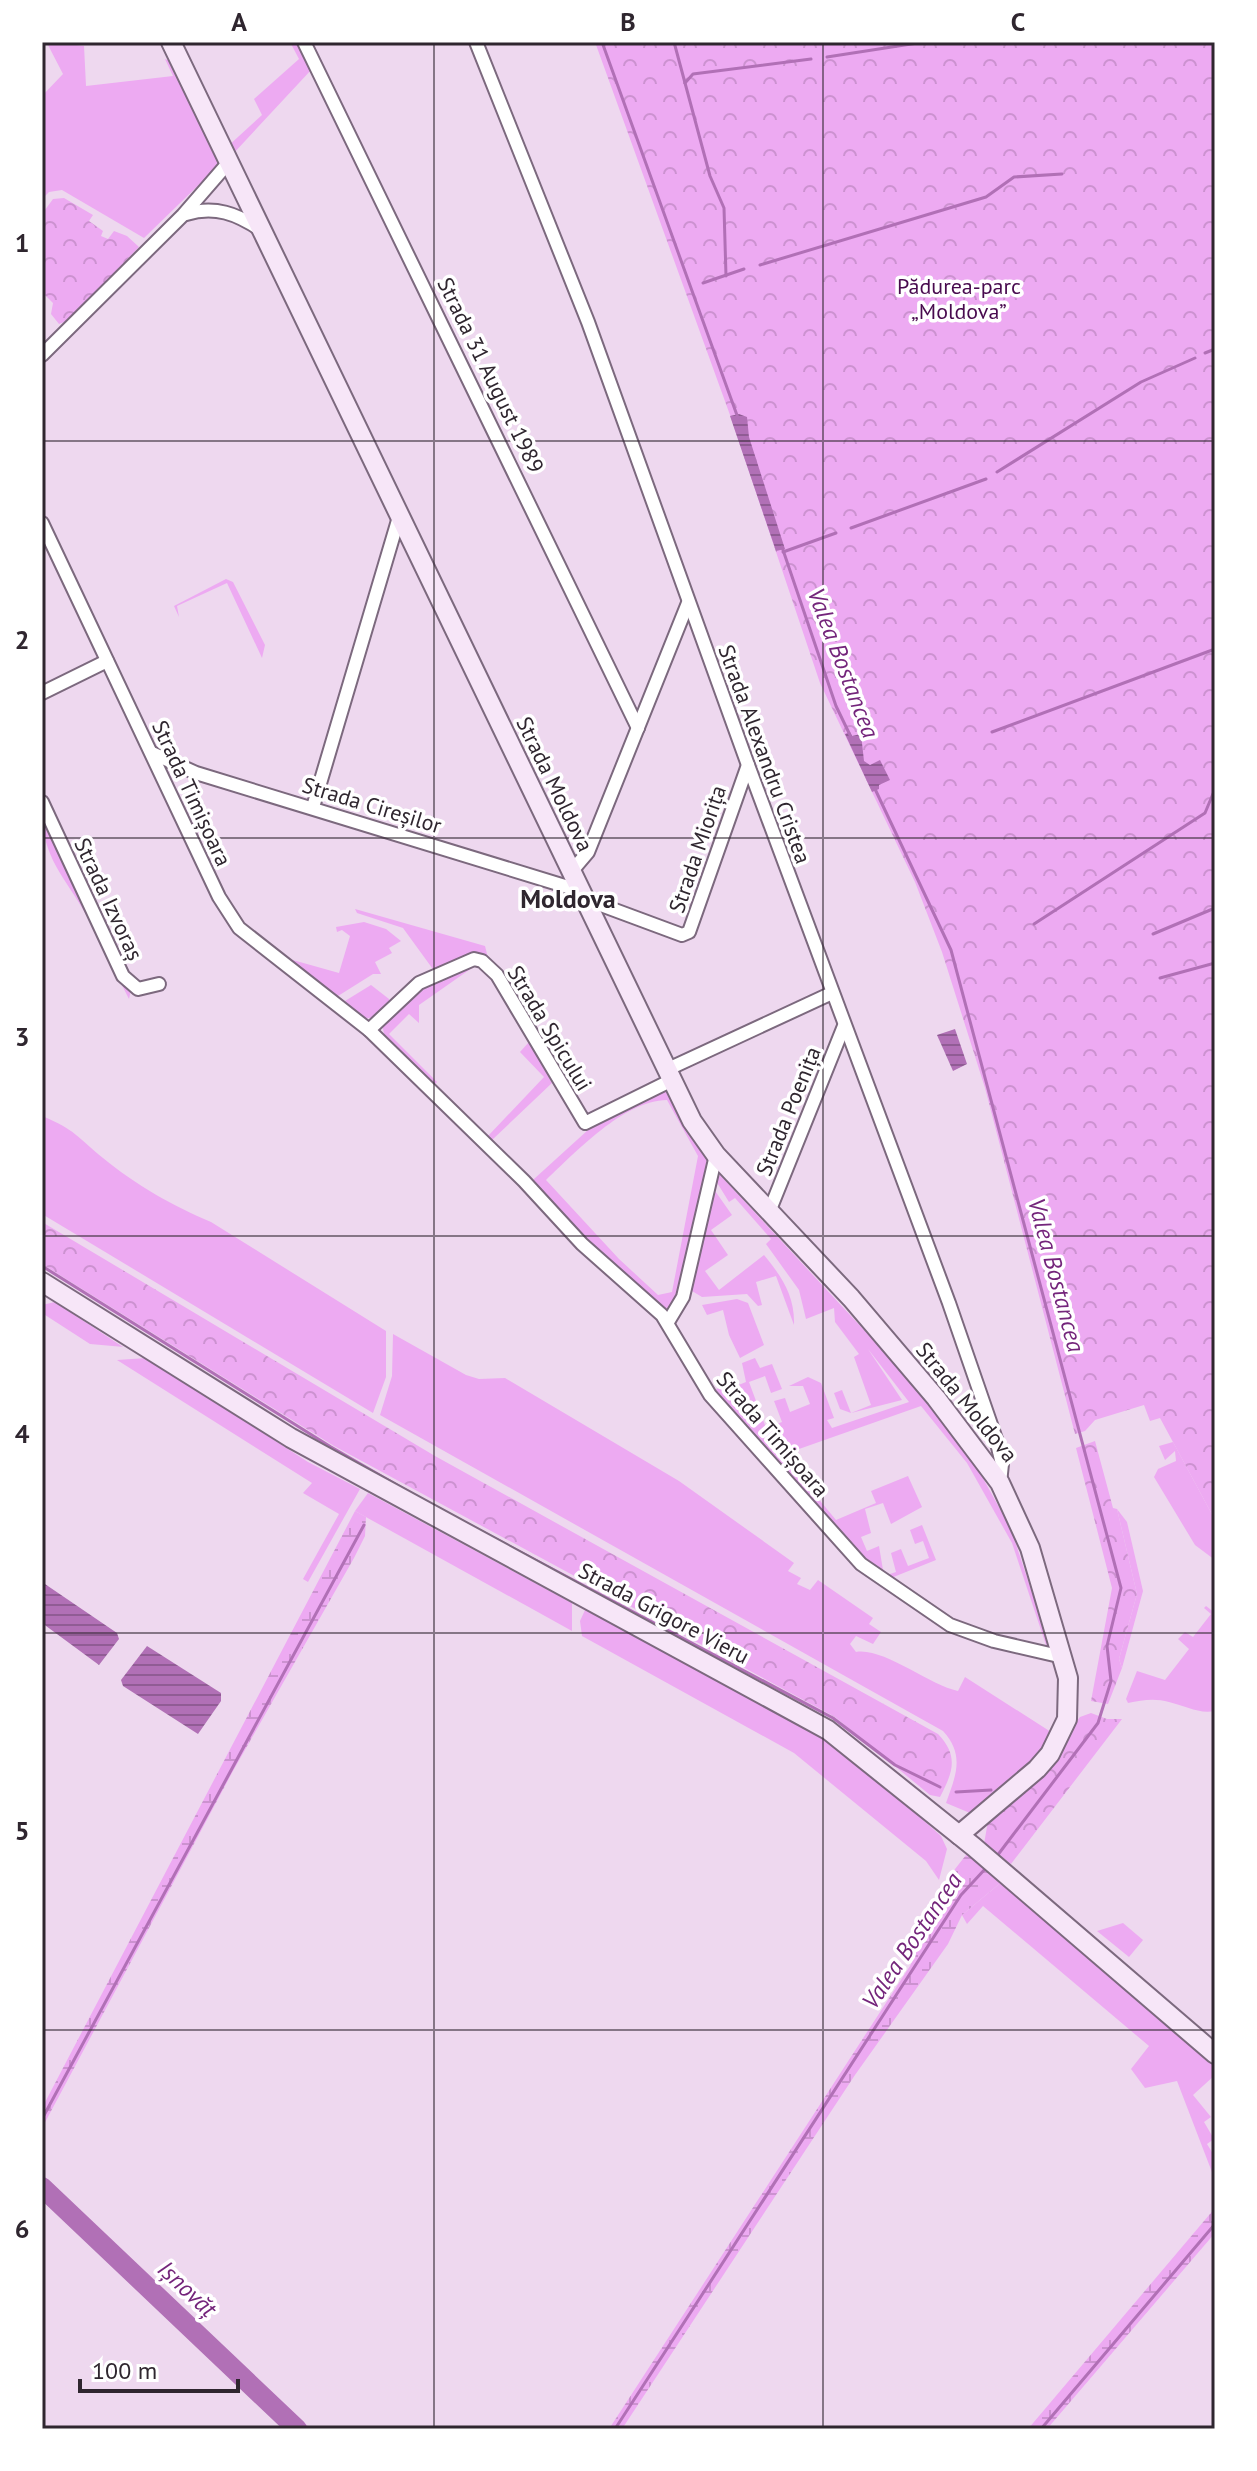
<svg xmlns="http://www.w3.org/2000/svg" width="1257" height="2471" font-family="'PT Sans',sans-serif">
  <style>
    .green { fill: #edaaf2; fill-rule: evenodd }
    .forest { fill: url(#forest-crowns) }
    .wetland { fill: url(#wetland-marsh) }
    .water { fill: url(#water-rules) }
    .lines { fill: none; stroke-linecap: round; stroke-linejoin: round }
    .stream { stroke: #b170b6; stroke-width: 3 }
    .river { stroke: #b170b6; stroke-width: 20 }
    .street-casing { stroke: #7c697e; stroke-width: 16 }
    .secondary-casing { stroke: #7c697e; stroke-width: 22 }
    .street { stroke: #fff; stroke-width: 12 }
    .secondary { stroke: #f7e6f8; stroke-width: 18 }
    .grid { fill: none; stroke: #2f262f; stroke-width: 2; stroke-opacity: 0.55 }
    .labels { text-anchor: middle; stroke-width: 7; stroke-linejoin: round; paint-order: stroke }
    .park-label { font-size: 22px; fill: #480a4e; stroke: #fff }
    .street-label { font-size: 22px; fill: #2f262f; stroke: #fff }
    .water-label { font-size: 24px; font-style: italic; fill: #74257b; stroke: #fff }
    .quarter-label { font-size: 26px; font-weight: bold; fill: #2f262f; stroke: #fff }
    .neatline { fill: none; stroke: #2f262f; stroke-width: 3 }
    .grid-label { font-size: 26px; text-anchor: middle; font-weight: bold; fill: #2f262f }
  </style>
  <defs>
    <pattern id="forest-crowns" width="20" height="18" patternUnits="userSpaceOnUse" patternTransform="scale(2)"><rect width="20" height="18" fill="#edaaf2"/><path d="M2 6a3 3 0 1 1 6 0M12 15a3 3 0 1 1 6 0" fill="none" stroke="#cc92d0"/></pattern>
    <pattern id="wetland-marsh" width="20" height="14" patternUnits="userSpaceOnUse" patternTransform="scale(2)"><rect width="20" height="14" fill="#edaaf2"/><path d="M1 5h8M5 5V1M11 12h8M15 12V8" fill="none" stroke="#cc92d0"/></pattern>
    <pattern id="water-rules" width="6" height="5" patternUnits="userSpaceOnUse" patternTransform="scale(2)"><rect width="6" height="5" fill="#b170b6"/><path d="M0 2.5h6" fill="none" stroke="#905c94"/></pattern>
  </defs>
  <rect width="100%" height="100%" fill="#eed8ef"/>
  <g class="green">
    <polygon points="52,42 84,46 86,86 173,76 165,59 168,60 215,154 218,164 214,170 144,238 62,190 49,192 42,199 42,96 63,74 48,45"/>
    <polygon points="290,42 297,42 312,69 232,155 227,147 262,115 254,99 299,59"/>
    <polygon points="226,579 233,582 265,645 262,658 227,583 177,606 179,617 174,606"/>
    <path d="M42 811 131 990 129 999C115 972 102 943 87 916 65 877 42 858 42 811Z"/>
    <polygon points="355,909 485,946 488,958 469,954 435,972 403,928 357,913"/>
    <polygon points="364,922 386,929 401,941 389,948 392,953 375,962 381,974 373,974 338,996 282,957 339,973 350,936 342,930 337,932 336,927"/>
    <polygon points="479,963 419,1005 419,1023 409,1014 389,1034 437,1082 435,1084 384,1034 382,1023 411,993"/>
    <polygon points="371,985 389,999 389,1004 375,1017 363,1019 345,1001"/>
    <polygon points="529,1042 552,1083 492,1140 488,1136 544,1077 520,1052"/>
    <path d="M659 1092H667L707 1159 677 1304 671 1308H665L599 1253 534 1184V1179L599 1120ZM667 1100 698 1156 672 1292 658 1295 619 1259 546 1180C576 1152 623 1101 667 1100Z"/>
    <path d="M42 1116C76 1130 77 1137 103 1158 134 1184 175 1207 211 1222L386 1331V1377L373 1413 42 1214Z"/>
    <polygon points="720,1175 877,1344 968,1451 1011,1529 1050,1647 1047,1648 1012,1543 967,1463 921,1406 782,1455 836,1520 876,1503 871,1491 908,1476 922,1507 891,1524 883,1503 865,1509 871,1533 861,1537 867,1551 879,1546 884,1576 896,1572 891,1553 901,1549 908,1566 929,1558 923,1541 915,1544 910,1530 922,1525 936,1560 886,1580 871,1569 751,1438 706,1381 710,1380 714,1390 729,1384 731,1388 746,1382 742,1363 755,1358 760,1368 772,1364 782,1389 771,1393 765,1376 749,1382 766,1428 782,1422 774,1401 785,1398 790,1412 810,1404 803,1386 789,1386 808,1377 821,1383 834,1418 827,1420 832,1428 909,1402 868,1349 902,1400 851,1413 840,1409 834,1393 842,1390 851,1413 871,1405 854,1357 859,1354 835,1322 834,1308 806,1319 799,1290 766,1244 771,1239 735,1198 729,1202 716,1181"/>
    <path d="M713 1188 732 1215 711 1230 728 1255 705 1271 719 1290 764 1255C782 1277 795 1296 794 1325L776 1276 756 1282 762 1305 758 1306 747 1294 702 1297 692 1291Z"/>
    <polygon points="737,1299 748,1303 764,1345 740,1358 729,1335 723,1310 707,1315 702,1305"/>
    <polygon points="55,1302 123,1347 124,1347 90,1344 42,1313 42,1305"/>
    <path d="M393 1334 466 1375 479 1379 505 1378 679 1481 794 1563 788 1571 801 1578 797 1584 810 1590 818 1580 873 1618 869 1624 881 1632 873 1644 856 1636 850 1644 856 1652C883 1647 929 1685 958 1691L965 1677 1051 1732C1033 1768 1001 1789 970 1813L946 1803C956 1775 965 1755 943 1731L380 1415 392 1376Z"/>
    <polygon points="147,1358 308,1462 360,1489 308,1582 303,1579 339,1514 303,1493 312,1483 117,1360"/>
    <polygon points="1173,1442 1215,1520 1215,1560 1195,1545 1154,1477 1158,1469 1176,1461 1175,1451 1165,1460 1159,1446"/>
    <polygon points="368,1493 572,1603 572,1631 355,1511"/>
    <polygon points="1117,1509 1127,1522 1143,1591 1122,1668 1119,1659 1137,1594"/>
    <path d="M1206 1606 1215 1613V1711C1198 1714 1186 1706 1169 1702 1155 1698 1142 1700 1128 1703L1126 1699 1137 1671 1165 1680 1189 1649 1178 1639 1185 1632 1193 1637 1211 1614 1204 1608Z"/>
    <polygon points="585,1610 805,1725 884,1785 941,1836 947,1849 939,1880 926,1861 794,1753 582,1636 580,1621"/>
    <polygon points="1004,1880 1215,2062 1215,2075 1193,2095 1211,2117 1204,2122 1214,2139 1207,2144 1215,2157 1215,2180 1177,2081 1145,2088 1131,2069 1149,2046 983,1906 967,1924 962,1915"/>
    <polygon points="1123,1923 1143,1940 1129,1957 1097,1931"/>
  </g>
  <g class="forest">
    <polygon points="595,42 1215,42 1215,1520 1160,1418 1150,1421 1144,1405 1095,1420 1085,1431 1075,1434 985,1088 942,952 915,882 820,683 730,415"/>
    <polygon points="64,198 93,215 89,221 103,231 101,236 108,239 114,231 127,236 139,247 67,321 59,324 51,314 53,303 42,292 45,222 42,214 53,199"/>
    <path d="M42 1222 435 1456 938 1734C959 1756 953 1772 940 1797L930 1795 835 1717 334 1446 42 1264Z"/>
    <polygon points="1095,1441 1113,1508 1117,1509 1137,1594 1119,1659 1122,1668 1108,1704 1091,1701 1112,1588 1076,1448"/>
    <polygon points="1091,1713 1107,1719 1122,1719 1011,1864 984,1844 988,1821 1080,1717"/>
  </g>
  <g class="wetland">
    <polygon points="355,1511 366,1517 365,1536 354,1558 233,1771 42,2128 42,2108"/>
    <polygon points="966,1855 976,1856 1004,1880 962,1915 948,1944 855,2075 622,2429 609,2429 910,1966 955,1869"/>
    <polygon points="42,2178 311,2429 288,2429 42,2196"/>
    <polygon points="1215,2208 1215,2233 1047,2429 1028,2429"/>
  </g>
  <g class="water">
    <polygon points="739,414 747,417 749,437 785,549 776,551 730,416"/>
    <polygon points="850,732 852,736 861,734 864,761 870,765 880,760 890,780 879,785 879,789 872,792 845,734"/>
    <polygon points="955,1029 967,1064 953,1071 937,1035"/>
    <polygon points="42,1582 117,1633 119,1639 99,1665 42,1623"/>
    <polygon points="147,1646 221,1693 221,1701 198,1734 123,1686 121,1680"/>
  </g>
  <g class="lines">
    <g class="stream">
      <polyline points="602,42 738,418"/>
      <polyline points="674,42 710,176 724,208 726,276"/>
      <polyline points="827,57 924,42"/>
      <polyline points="685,83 693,74 811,59"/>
      <polyline points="760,265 986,197 1014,177 1062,174"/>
      <polyline points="703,283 744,269"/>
      <polyline points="1205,353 1215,349"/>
      <polyline points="997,472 1141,382 1195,358"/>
      <polyline points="851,528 986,479"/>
      <polyline points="782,547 836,706 850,735"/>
      <polyline points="783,552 836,533"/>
      <polyline points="992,732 1215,649"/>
      <polyline points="875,789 951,950 1121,1588 1107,1646 1111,1681 1098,1723 997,1856"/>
      <polyline points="1034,924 1205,813 1215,789"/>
      <polyline points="1153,934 1215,908"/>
      <polyline points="1160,978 1215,963"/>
      <polyline points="42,1266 331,1447 423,1500"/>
      <polyline points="447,1513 833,1718 895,1765 940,1787"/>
      <polyline points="956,1792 991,1790"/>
      <polyline points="42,2119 364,1525"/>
      <polyline points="615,2429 961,1895 986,1868"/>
      <polyline points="1041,2429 1215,2224"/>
    </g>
    <polyline class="river" points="42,2187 297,2429"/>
    <defs>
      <g id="street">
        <polyline points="304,42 638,728"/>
        <polyline points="476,42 588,322 748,765 949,1303 996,1439 1002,1464 1000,1483"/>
        <path d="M186 214C215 205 237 214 261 230"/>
        <polyline points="42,355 183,215 229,162"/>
        <polyline points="42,523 219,897 239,928 369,1030 524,1181 582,1244 662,1315 710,1395 861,1564 950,1625 994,1641 1063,1657"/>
        <polyline points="42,693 107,661"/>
        <polyline points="152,753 196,773 581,891"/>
        <polyline points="42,802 123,976 138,989 159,984"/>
        <polyline points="313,807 399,517"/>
        <polyline points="571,872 588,852 688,603"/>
        <polyline points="585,899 682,935 689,932 748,765"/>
        <polyline points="369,1030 419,983 474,959 482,961 497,975 585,1123 672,1080"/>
        <polyline points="666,1070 832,993"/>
        <polyline points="769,1212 844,1026"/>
        <polyline points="668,1322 683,1297 716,1155"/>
      </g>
      <g id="secondary">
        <polyline points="171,42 692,1121 716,1155 851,1298 936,1398 1000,1483 1030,1548 1068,1678 1067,1719 1050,1754 1037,1769 959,1835"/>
        <polyline points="42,1282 291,1438 828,1730 974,1847 1215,2054"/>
      </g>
    </defs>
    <use href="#street" class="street-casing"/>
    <use href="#secondary" class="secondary-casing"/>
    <use href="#street" class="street"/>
    <use href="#secondary" class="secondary"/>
  </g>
  <path class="grid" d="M434 42V2429M823 42V2429M42 441H1215M42 838H1215M42 1236H1215M42 1633H1215M42 2030H1215"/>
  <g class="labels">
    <g class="park-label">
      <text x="959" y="294">Pădurea-parc<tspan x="959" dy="25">„Moldova”</tspan></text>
    </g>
    <g class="street-label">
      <text transform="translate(491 375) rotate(64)" y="8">Strada 31 August 1989</text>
      <text transform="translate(765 754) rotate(70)" y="8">Strada Alexandru Cristea</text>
      <text transform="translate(555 784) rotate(64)" y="8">Strada Moldova</text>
      <text transform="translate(192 793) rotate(65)" y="8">Strada Timișoara</text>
      <text transform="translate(372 805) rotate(17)" y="8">Strada Cireșilor</text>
      <text transform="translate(697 849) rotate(-71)" y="8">Strada Miorița</text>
      <text transform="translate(109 899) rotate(65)" y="8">Strada Izvoraș</text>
      <text transform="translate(550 1028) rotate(59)" y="8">Strada Spicului</text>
      <text transform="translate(788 1111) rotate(-68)" y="8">Strada Poenița</text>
      <text transform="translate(967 1402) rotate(51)" y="8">Strada Moldova</text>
      <text transform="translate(773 1434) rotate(49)" y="8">Strada Timișoara</text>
      <text transform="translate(664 1613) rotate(28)" y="8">Strada Grigore Vieru</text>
    </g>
    <g class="water-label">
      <text transform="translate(843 663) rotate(69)" y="8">Valea Bostancea</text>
      <text transform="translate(1056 1275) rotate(75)" y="8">Valea Bostancea</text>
      <text transform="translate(912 1941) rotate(-56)" y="8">Valea Bostancea</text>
      <text transform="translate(187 2289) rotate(43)" y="8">Ișnovăț</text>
    </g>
    <g class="quarter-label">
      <text x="568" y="908">Moldova</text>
    </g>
  </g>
  <rect width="1257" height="2471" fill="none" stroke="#ffffff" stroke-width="88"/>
  <path d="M80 2379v12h158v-12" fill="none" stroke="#2f262f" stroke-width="4"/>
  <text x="92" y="2379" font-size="24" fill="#2f262f" stroke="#ffffff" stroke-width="6" paint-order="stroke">100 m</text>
  <rect x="44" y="44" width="1169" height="2383" class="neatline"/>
  <g class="grid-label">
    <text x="239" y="31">A</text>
    <text x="628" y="31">B</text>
    <text x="1018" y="31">C</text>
    <text x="22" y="252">1</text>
    <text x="22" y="649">2</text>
    <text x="22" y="1046">3</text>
    <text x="22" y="1443">4</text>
    <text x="22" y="1840">5</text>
    <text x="22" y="2238">6</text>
  </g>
</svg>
